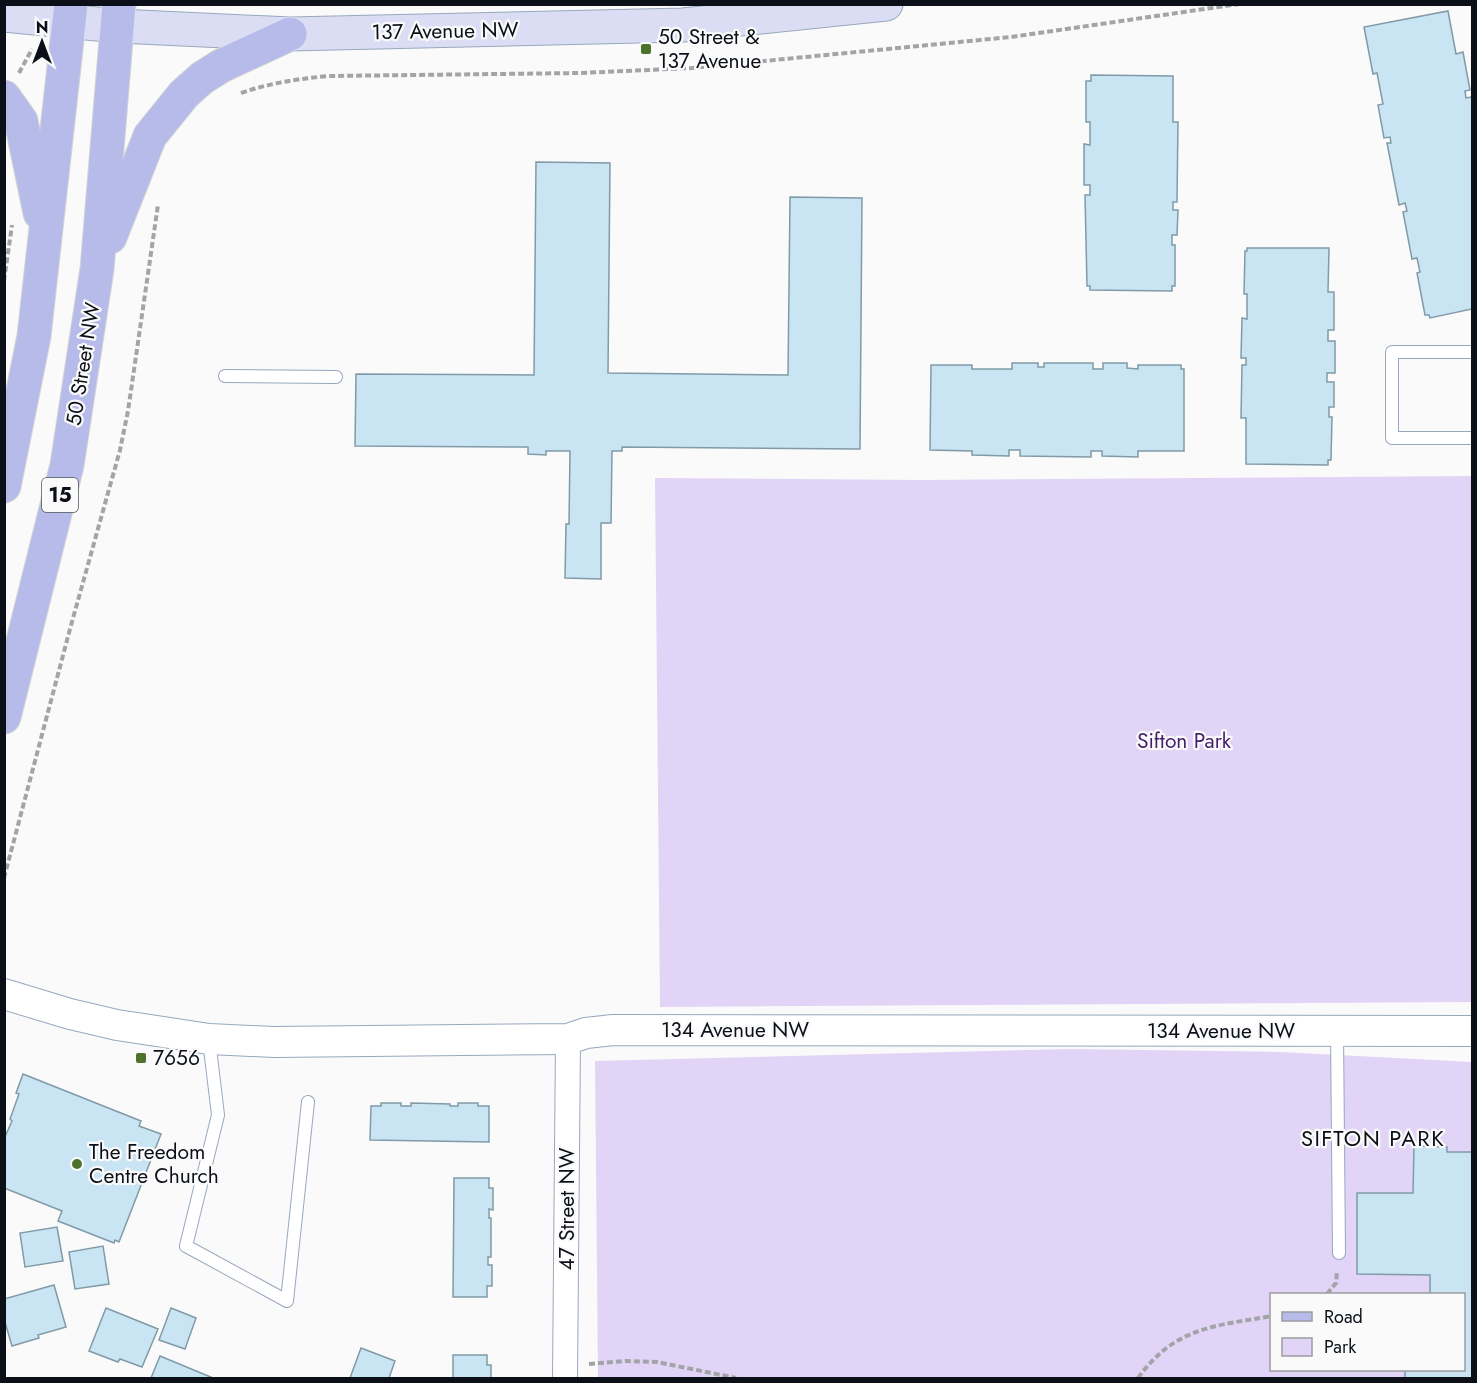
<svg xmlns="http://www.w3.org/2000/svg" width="1477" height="1383" font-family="Jost,sans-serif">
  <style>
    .green { fill: #e2d4f7; fill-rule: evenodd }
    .building { fill: #c9e5f3; stroke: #809aa8; stroke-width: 1.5 }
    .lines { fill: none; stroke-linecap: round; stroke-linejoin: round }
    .service-casing { stroke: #97a8bd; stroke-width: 14 }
    .minor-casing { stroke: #97a8bd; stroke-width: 26 }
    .tertiary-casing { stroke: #97a8bd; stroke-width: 32 }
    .secondary-casing { stroke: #97a8bd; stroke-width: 35 }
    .primary-casing { stroke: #d3d4d5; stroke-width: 35 }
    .path { stroke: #a2a4a7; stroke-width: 4; stroke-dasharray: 6 3; stroke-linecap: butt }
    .service { stroke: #fff; stroke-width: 12 }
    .minor { stroke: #fff; stroke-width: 24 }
    .tertiary { stroke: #fff; stroke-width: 30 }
    .secondary { stroke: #dbddf4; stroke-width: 33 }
    .primary { stroke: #b7bbe9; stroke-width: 33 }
    .poi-dot { fill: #4d722b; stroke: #fafafa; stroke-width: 2 }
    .labels { text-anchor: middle; stroke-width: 4.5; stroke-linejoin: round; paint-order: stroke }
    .shield { fill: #fafafa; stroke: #53565c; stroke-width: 1.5 }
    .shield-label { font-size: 20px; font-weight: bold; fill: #0b1018 }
    .street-label { font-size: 21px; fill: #0b1018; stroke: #fafafa }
    .poi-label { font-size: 21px; fill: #0b1018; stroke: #fafafa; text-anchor: start }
    .park-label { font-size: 21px; fill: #461c6d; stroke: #fafafa }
    .neighbourhood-label { font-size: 22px; letter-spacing: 1.5px; fill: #0b1018; stroke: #fafafa }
  </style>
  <rect width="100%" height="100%" fill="#fafafa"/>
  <g class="green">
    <polygon points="1472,476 1472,1002 660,1007 655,478 922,480"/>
    <path d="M1070 1049 1281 1052 1472 1062V1378H598L595 1061ZM1272 1294H1464V1370H1272Z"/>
  </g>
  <g class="building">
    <polygon points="1448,11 1456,54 1463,52 1470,90 1465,91 1466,98 1472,97 1472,309 1430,318 1429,315 1425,315 1417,273 1420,272 1417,258 1412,259 1403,212 1407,211 1405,203 1399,205 1387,143 1391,143 1390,137 1384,138 1378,105 1383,104 1377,73 1373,74 1364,27"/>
    <polygon points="1091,75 1173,76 1173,122 1178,122 1177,202 1173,202 1173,210 1178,210 1177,235 1172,235 1172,245 1175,245 1175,286 1172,286 1172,291 1090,290 1090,286 1087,286 1085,195 1090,195 1090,185 1084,185 1084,144 1090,145 1090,122 1086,122 1086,81 1091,81"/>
    <polygon points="536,162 610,163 608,373 788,375 790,197 862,198 860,449 622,447 622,451 612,451 611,523 601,523 601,579 565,578 566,524 569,524 570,451 546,451 546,455 528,454 528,447 355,446 356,374 534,375"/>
    <polygon points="1247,248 1329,248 1328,292 1334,292 1334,330 1328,330 1328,341 1335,341 1335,373 1327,373 1327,382 1334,382 1334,407 1329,407 1329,417 1332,417 1331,460 1328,460 1328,465 1246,464 1246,418 1241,418 1242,365 1246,365 1246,358 1241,358 1242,318 1247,319 1247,294 1244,294 1245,251 1247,251"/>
    <polygon points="1012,363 1038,363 1038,367 1044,367 1044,363 1093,363 1093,369 1103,369 1103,363 1127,363 1127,368 1138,369 1138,365 1181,365 1181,369 1184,369 1184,451 1138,451 1138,457 1102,456 1102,451 1091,451 1091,457 1020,456 1020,450 1009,450 1009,456 972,455 972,451 930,450 931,365 972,365 972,369 1012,369"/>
    <polygon points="23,1074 141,1121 139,1126 161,1134 119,1242 115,1240 114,1243 58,1221 62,1211 4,1188 4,1139 12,1121 10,1119 19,1094 16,1093"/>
    <polygon points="381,1103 401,1103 401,1106 411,1106 411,1103 450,1104 450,1106 458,1106 458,1103 478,1103 478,1106 489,1106 489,1142 370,1140 371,1106 381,1106"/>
    <polygon points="1414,1146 1447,1147 1447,1152 1472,1152 1472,1378 1405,1378 1405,1370 1464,1370 1464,1294 1430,1294 1430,1275 1357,1274 1357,1193 1413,1193"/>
    <polygon points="454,1178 489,1178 489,1188 493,1188 493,1210 489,1209 489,1218 491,1218 491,1257 488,1257 488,1265 492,1265 492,1286 487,1286 487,1297 453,1297"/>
    <polygon points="57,1227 63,1261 25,1267 20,1233"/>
    <polygon points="103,1246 109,1284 75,1289 69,1252"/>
    <polygon points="54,1285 66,1327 38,1335 39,1338 12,1346 4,1319 4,1299"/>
    <polygon points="106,1308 158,1329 142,1367 120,1359 118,1362 89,1351"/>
    <polygon points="171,1308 196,1318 185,1349 159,1340"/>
    <polygon points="361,1348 395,1361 389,1378 350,1378"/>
    <polygon points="453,1355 487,1355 487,1365 491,1365 491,1378 453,1378"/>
    <polygon points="160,1356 213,1378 151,1378"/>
  </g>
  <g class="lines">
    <defs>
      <g id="service">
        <polyline points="1472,352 1392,352 1392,438 1472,438"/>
        <polyline points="225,376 336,377"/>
        <polyline points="1337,1031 1339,1253"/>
        <polyline points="209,1040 218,1115 186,1246 287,1301 308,1102"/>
      </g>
      <polyline id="minor" points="565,1378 568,1039"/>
      <polyline id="tertiary" points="4,994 70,1014 117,1025 209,1039 274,1042 568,1039 586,1033 613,1030 1472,1031"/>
      <polyline id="secondary" points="4,15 118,26 290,34 683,25 886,4"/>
      <g id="primary">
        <polyline points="4,97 21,121 40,213"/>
        <polyline points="110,237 150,136 184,94 202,78 221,66 290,34"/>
        <polyline points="4,486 34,336 71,4"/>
        <polyline points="4,717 67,465 97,269 119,4"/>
      </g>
    </defs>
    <use href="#service" class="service-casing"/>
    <use href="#minor" class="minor-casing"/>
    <use href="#tertiary" class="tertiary-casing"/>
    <use href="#secondary" class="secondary-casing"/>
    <use href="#primary" class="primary-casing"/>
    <g class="path">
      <polyline points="19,73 32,49"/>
      <path d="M241 93C270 83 297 79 328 76L581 73 692 68 1011 37 1239 4"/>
      <polyline points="4,281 12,225"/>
      <polyline points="4,878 70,629 120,450 128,411 158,205"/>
      <polyline points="1327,1294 1336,1283 1337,1272"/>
      <polyline points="589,1364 626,1361 657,1362 736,1378"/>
      <path d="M1138 1378C1175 1327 1214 1326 1272 1316"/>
    </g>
    <use href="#service" class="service"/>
    <use href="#minor" class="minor"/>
    <use href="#tertiary" class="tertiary"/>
    <use href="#secondary" class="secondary"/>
    <use href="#primary" class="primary"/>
  </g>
  <g class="poi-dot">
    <rect x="640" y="43" width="12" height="12" rx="3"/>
    <rect x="135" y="1052" width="12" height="12" rx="3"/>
    <circle cx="77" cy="1164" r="6"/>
  </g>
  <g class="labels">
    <rect class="shield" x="42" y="478" width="36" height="34" rx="4.5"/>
    <g class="shield-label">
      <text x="60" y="502">15</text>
    </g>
    <g class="street-label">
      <text transform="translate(445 31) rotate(-1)" y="7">137 Avenue NW</text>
      <text transform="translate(83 364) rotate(-81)" y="7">50 Street NW</text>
      <text x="735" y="1037">134 Avenue NW</text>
      <text x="1221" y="1038">134 Avenue NW</text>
      <text transform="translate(567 1209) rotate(-90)" y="7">47 Street NW</text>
    </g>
    <g class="poi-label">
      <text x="658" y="44">50 Street &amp;<tspan x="658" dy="24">137 Avenue</tspan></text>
      <text x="153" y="1065">7656</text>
      <text x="89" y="1159">The Freedom<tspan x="89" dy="24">Centre Church</tspan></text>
    </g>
    <g class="park-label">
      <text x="1184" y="748">Sifton Park</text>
    </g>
    <g class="neighbourhood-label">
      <text x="1373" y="1146">SIFTON PARK</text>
    </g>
  </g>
  <rect width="1477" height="1383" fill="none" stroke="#0b1018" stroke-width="12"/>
  <rect x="1270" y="1293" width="195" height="78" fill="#fafafa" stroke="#9a9ca0" stroke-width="1.5"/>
  <rect x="1282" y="1312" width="30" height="9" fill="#b7bbe9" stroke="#9a9ca0" stroke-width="1.5"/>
  <text x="1324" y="1323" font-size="18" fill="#0b1018">Road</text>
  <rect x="1282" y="1338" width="30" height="18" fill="#e2d4f7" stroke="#9a9ca0" stroke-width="1.5"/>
  <text x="1324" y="1353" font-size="18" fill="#0b1018">Park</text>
  <g transform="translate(42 42)" stroke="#fafafa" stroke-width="4.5" paint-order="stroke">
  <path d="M0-4.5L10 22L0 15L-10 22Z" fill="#0b1018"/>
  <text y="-9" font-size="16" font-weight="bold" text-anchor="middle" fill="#0b1018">N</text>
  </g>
</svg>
